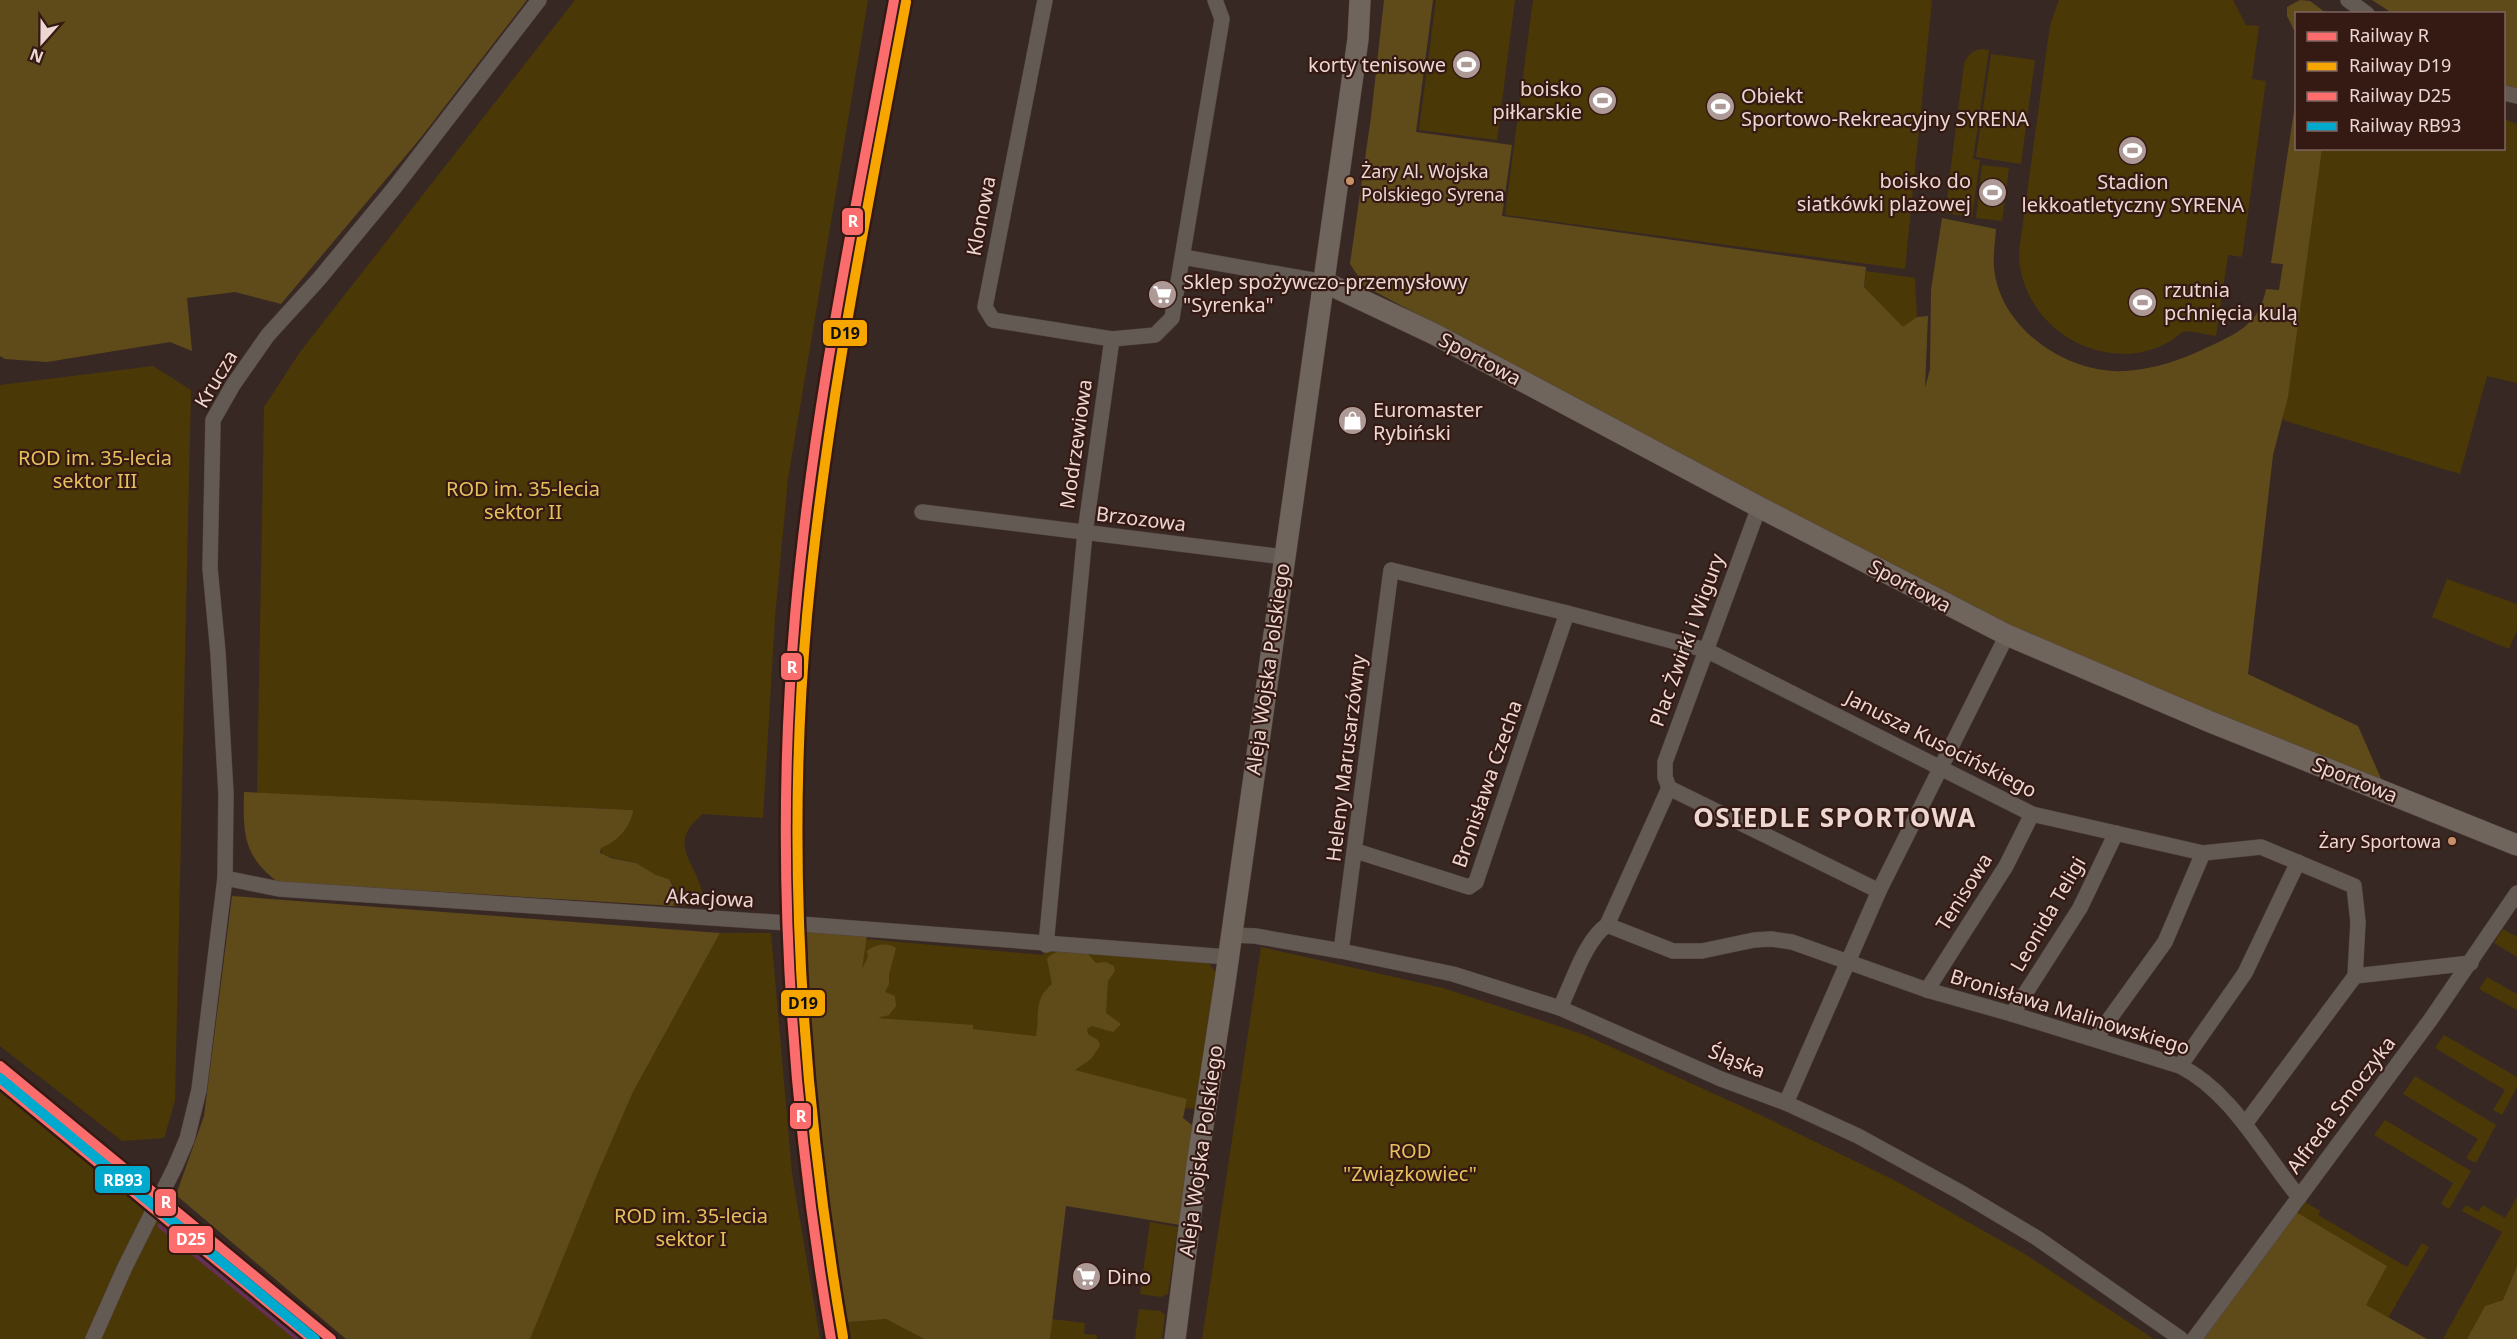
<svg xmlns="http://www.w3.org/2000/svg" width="2517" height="1339" font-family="'Noto Sans',sans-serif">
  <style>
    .green { fill: #4a3807 }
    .forest { fill: #5f4b1a }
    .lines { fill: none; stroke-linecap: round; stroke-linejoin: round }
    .stream { stroke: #653054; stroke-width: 4.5 }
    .street-casing { stroke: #534542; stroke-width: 16 }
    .secondary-casing { stroke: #534542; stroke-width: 22 }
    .street { stroke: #645a54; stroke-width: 15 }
    .secondary { stroke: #70655d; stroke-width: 21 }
    .rail-1-casing { stroke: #351913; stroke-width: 15 }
    .rail-2-casing { stroke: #351913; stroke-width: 15 }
    .rail-3-casing { stroke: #351913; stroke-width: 15 }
    .rail-4-casing { stroke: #351913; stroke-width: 15 }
    .rail-1 { stroke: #fb6d6d; stroke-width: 10 }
    .rail-2 { stroke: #f7a600; stroke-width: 10 }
    .rail-3 { stroke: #ff6d6d; stroke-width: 10 }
    .rail-4 { stroke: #00a9ce; stroke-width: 10 }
    .bus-dot { fill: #c7916a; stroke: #351913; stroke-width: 2 }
    .labels { text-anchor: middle; stroke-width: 4.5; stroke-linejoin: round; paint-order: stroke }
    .bus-label { font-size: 18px; fill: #ecd7d3; stroke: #351913; text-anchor: start }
    .poi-label { font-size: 20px; fill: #ecd7d3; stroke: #351913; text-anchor: start }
    .street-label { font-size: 20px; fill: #ecd7d3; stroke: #351913 }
    .park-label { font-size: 20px; fill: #e6c05c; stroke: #351913 }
    .district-label { font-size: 26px; font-weight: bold; letter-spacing: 1.5px; fill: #ecd7d3; stroke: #351913 }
    .line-badge { stroke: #351913; stroke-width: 2 }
    .badge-label { font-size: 16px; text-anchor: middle; font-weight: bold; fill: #fff }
    .pale-badge-label { font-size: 16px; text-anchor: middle; font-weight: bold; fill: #111 }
  </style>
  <rect width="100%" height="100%" fill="#382824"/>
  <g class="green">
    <path d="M575 0H868L788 479 775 618 763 818 703 814C660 848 706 867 703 906H673C680 897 676 887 669 879L656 875 636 863 602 855 601 848 616 839 633 810 257 793 264 407 300 352Z"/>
    <polygon points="1436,0 1515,0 1497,140 1419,130"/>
    <polygon points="1533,0 1932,0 1905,269 1505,215"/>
    <path d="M2059 0H2233L2246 25 2259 26 2252 79 2266 81 2242 257 2228 255 2216 336C2207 335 2192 330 2183 332 2180 333 2175 338 2172 340 2161 347 2149 351 2137 353 2076 361 2019 313 2019 252L2050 25Z"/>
    <path d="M1981 49 1989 50 1973 159 1980 160 1972 217 1945 213 1964 64C1968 55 1971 51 1981 49Z"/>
    <polygon points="1991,54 2035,60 2021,164 1976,157"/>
    <polygon points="2504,119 2517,124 2517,383 2487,376 2460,474 2283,420 2322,149 2504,148"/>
    <polygon points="1982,165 2009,168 2002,221 1976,218"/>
    <polygon points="1866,271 1915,278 1917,317 1903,328 1864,287"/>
    <polygon points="153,366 191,390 175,1101 164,1138 122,1141 0,1046 0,385"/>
    <polygon points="2447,579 2517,604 2517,630 2509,649 2432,617"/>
    <polygon points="2503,929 2517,937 2517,957 2494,943"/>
    <polygon points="720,933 771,933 792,1173 820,1339 529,1339 579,1212 633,1092"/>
    <polygon points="866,939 1043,955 1044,950 1208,962 1217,974 1200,1105 1193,1109 1185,1108 1186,1099 1074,1070 1036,1036 973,1029 973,1026 853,1016"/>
    <polygon points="1261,947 1443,988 1585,1035 1752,1111 1896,1181 2028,1256 2154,1339 1202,1339"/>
    <polygon points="2487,977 2517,994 2517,1010 2479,989"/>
    <polygon points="2444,1035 2517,1077 2517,1087 2502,1115 2493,1110 2505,1090 2435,1048"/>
    <polygon points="2415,1076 2496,1125 2476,1163 2466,1158 2478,1139 2403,1094"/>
    <polygon points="0,1087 147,1208 92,1339 0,1339"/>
    <polygon points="2385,1120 2471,1171 2449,1209 2441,1204 2453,1183 2374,1135"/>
    <polygon points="2517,1197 2517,1266 2503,1300 2485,1306 2467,1339 2443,1339 2502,1232 2462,1211 2466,1205 2478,1212 2483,1205 2505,1218"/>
    <polygon points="2305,1202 2320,1211 2318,1215 2407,1267 2422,1243 2429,1247 2388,1318 2365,1305 2387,1266 2298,1214"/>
    <polygon points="155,1207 310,1339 95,1339"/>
    <polygon points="1150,1222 1178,1227 1168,1294 1161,1297 1140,1294"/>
    <polygon points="1139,1309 1160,1311 1165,1315 1162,1339 1135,1339"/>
    <polygon points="886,1319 924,1339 839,1339 836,1323"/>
    <polygon points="1052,1319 1085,1323 1084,1334 1097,1335 1097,1339 1050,1339"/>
  </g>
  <g class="forest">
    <polygon points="0,0 527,0 419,140 281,304 235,292 187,298 192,351 170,342 47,362 5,359 0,356"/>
    <path d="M1384 0H1433L1416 132 1512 145 1502 216 1866 267 1864 287 1903 327 1917 317 1928 316 1925 388 1930 369 1931 290 1942 218 1996 229C1995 245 1992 260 1995 275 2005 332 2069 374 2125 371 2155 369 2181 360 2208 347 2238 333 2259 324 2266 289L2279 290 2283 264 2271 263 2296 98V148L2322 149 2288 397 2273 455 2248 674 2358 726 2383 783 2037 640 1897 571 1357 282 1358 276 1350 264 1371 117Z"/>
    <polygon points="2300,0 2310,1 2326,13 2296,14 2296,34 2287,16 2287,7"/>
    <polygon points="2372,0 2517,0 2517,93 2504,89 2504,14 2392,13"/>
    <path d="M244 792 633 810C631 827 617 842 601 848L600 853 611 858 636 863 656 875 669 879 676 892 677 898 673 906 278 882C243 856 243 833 244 792Z"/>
    <polygon points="232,896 720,933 633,1092 598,1172 530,1339 346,1339 176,1195 204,1116"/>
    <path d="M796 932 867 935 862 969 868 957 867 951C875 944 887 942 896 948L889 974V984L885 992 895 996 896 1006 889 1015 878 1018 973 1025V1029L1036 1036C1040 1014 1033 1000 1052 984L1047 959C1058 946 1074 954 1088 954L1096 963 1106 962 1114 966 1115 971 1108 981 1106 1013 1121 1024 1113 1032 1092 1026 1087 1029 1088 1034 1098 1040 1100 1046 1091 1059 1075 1070 1187 1099 1183 1118 1192 1125 1193 1131 1180 1225 1066 1206 1050 1339H924L886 1319 836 1323C816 1193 806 1063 796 932Z"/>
    <polygon points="2296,1212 2387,1266 2366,1305 2427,1339 2202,1339"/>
    <polygon points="2517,1266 2517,1339 2467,1339 2485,1306 2503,1300"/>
  </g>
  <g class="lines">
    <polyline class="stream" points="160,1226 298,1339"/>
    <defs>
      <g id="street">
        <polyline points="1045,0 985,307 993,320 1112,339"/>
        <polyline points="2348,0 2367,14"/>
        <polyline points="2504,93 2517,96"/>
        <polyline points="1183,257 1324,282"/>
        <polyline points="922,512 1284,557"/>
        <polyline points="1669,788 1879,891"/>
        <polyline points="1356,851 1469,887 1476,882 1567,613"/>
        <polyline points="225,878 279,889 787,923 1228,957"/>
        <path d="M1607 925 1673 951H1702L1754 940 1771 939 1792 942 1927 990 2012 1014 2180 1066C2232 1092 2263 1154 2299 1197"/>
        <polyline points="1231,935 1255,936 1341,951 1453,974 1560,1008 1721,1079 1786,1103 1858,1136 1960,1192 2037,1238 2181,1339"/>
        <polyline points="1046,945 1085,533 1112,339 1155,335 1172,318 1222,19 1215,0"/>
        <polyline points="1341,951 1391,570 1567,613 1706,650 2032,814 2203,853 2261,847 2354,886 2358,922 2355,976 2245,1124"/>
        <polyline points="2355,976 2471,963"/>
        <polyline points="1927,990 2006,866 2032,814"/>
        <path d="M1560 1008C1572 984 1585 940 1607 925L1669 788 1665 777V762L1759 507"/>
        <polyline points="2012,1014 2080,908 2116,833"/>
        <polyline points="2095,1039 2165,942 2203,853"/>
        <polyline points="2180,1066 2245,973 2298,862"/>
        <polyline points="1786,1103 1879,891 2007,635"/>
        <polyline points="93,1339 125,1267 175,1167 187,1139 199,1090 225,878 226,794 218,653 210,568 213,420 233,385 268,335 319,279 395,187 539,0"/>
        <polyline points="2194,1339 2431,1019 2517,893"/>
      </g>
      <g id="secondary">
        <polyline points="1324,282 1434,334 1759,507 2007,635 2208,721 2517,845"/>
        <polyline points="1175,1339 1197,1165 1225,982 1358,39 1360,0"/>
      </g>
    </defs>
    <use href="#street" class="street-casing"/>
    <use href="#secondary" class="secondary-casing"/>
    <use href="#street" class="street"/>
    <use href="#secondary" class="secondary"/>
    <defs>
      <g id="rail-1">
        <polyline points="0,1066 331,1339"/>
        <path d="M831 1339C790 1100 774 858 795 616 813 409 857 204 894 0"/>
      </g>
      <path id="rail-2" d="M843 1337C802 1099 785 858 807 616 826 410 868 206 906 2"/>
      <polyline id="rail-3" points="0,1082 312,1339"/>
      <polyline id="rail-4" points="0,1078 315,1339"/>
    </defs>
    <use href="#rail-1" class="rail-1-casing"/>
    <use href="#rail-2" class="rail-2-casing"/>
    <use href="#rail-3" class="rail-3-casing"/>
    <use href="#rail-4" class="rail-4-casing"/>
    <use href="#rail-1" class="rail-1"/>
    <use href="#rail-2" class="rail-2"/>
    <use href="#rail-3" class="rail-3"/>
    <use href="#rail-4" class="rail-4"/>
  </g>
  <defs>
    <symbol id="stadium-disc" viewBox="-11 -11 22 22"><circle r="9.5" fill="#ad9a96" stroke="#351913"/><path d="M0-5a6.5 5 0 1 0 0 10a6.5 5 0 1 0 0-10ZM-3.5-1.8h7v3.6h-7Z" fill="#fff"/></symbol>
    <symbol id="supermarket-disc" viewBox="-11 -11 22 22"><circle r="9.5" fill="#ad9a96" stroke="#351913"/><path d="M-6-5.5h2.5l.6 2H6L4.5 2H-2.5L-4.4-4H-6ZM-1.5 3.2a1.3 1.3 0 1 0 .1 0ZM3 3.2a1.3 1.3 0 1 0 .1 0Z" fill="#fff"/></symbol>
    <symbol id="shop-disc" viewBox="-11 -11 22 22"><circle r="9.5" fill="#ad9a96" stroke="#351913"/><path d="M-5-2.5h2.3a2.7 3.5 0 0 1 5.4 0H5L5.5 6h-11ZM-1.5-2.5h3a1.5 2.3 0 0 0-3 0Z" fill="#fff"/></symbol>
  </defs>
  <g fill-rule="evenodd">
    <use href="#stadium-disc" x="1450" y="48" width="33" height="33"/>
    <use href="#stadium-disc" x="1586" y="84" width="33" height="33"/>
    <use href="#stadium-disc" x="1704" y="90" width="33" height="33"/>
    <use href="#stadium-disc" x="2116" y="134" width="33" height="33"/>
    <use href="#stadium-disc" x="1976" y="176" width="33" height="33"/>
    <use href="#supermarket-disc" x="1146" y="278" width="33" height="33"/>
    <use href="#stadium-disc" x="2126" y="286" width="33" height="33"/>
    <use href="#shop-disc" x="1336" y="404" width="33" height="33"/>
    <use href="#supermarket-disc" x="1070" y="1260" width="33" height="33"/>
  </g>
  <g class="bus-dot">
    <circle cx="1350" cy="181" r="5"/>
    <circle cx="2452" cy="841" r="5"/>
  </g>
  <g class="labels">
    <g class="bus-label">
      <text x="1361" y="178">Żary Al. Wojska<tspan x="1361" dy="23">Polskiego Syrena</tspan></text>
      <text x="2441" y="848" text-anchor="end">Żary Sportowa</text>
    </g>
    <g class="poi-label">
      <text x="1446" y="72" text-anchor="end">korty tenisowe</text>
      <text x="1582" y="96" text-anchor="end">boisko<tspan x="1582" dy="23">piłkarskie</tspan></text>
      <text x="1741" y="103">Obiekt<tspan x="1741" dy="23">Sportowo-Rekreacyjny SYRENA</tspan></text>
      <text x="1971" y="188" text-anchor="end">boisko do<tspan x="1971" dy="23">siatkówki plażowej</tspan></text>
      <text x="2133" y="189" text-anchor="middle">Stadion<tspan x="2133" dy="23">lekkoatletyczny SYRENA</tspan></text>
      <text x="1183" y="289">Sklep spożywczo-przemysłowy<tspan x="1183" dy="23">"Syrenka"</tspan></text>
      <text x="2164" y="297">rzutnia<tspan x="2164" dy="23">pchnięcia kulą</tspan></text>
      <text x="1373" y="417">Euromaster<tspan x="1373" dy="23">Rybiński</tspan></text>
      <text x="1107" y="1284">Dino</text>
    </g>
    <g class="street-label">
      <text transform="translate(981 216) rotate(-79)" y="7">Klonowa</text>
      <text transform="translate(1480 359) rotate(28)" y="7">Sportowa</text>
      <text transform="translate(216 379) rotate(-59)" y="7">Krucza</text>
      <text transform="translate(1076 444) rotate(-82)" y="7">Modrzewiowa</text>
      <text transform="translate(1141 519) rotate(7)" y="7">Brzozowa</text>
      <text transform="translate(1910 586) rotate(28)" y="7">Sportowa</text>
      <text transform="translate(1687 640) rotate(-70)" y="7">Plac Żwirki i Wigury</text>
      <text transform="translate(1268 669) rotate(-82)" y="7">Aleja Wojska Polskiego</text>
      <text transform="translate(1941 744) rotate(27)" y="7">Janusza Kusocińskiego</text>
      <text transform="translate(1346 758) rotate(-83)" y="7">Heleny Marusarzówny</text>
      <text transform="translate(2355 780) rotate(22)" y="7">Sportowa</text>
      <text transform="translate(1487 784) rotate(-71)" y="7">Bronisława Czecha</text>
      <text transform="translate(1964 892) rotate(-58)" y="7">Tenisowa</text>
      <text transform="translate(710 898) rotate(3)" y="7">Akacjowa</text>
      <text transform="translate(2048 914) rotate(-60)" y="7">Leonida Teligi</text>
      <text transform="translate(2070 1012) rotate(17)" y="7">Bronisława Malinowskiego</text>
      <text transform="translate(1737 1061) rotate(22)" y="7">Śląska</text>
      <text transform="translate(2341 1105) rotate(-53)" y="7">Alfreda Smoczyka</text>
      <text transform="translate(1201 1151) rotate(-82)" y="7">Aleja Wojska Polskiego</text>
    </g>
    <g class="park-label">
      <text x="95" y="465">ROD im. 35-lecia<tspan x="95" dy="23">sektor III</tspan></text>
      <text x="523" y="496">ROD im. 35-lecia<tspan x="523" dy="23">sektor II</tspan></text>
      <text x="1410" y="1158">ROD<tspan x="1410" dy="23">"Związkowiec"</tspan></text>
      <text x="691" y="1223">ROD im. 35-lecia<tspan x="691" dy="23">sektor I</tspan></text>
    </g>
    <g class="district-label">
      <text x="1835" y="827">OSIEDLE SPORTOWA</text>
    </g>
  </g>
  <g class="line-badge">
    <rect x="841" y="207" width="23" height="29" rx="6" fill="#fb6d6d"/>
    <rect x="822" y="319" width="46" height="28" rx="6" fill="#f7a600"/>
    <rect x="780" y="652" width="23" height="29" rx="6" fill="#fb6d6d"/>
    <rect x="780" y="989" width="46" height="28" rx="6" fill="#f7a600"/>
    <rect x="789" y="1102" width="23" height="28" rx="6" fill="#fb6d6d"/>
    <rect x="94" y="1165" width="57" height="29" rx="6" fill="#00a9ce"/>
    <rect x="154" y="1188" width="23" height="29" rx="6" fill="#fb6d6d"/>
    <rect x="168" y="1225" width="46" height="29" rx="6" fill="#ff6d6d"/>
  </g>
  <g class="badge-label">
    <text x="853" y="227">R</text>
    <text x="792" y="673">R</text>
    <text x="801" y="1122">R</text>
    <text x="123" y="1186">RB93</text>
    <text x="166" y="1208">R</text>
    <text x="191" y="1245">D25</text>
  </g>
  <g class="pale-badge-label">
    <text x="845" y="339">D19</text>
    <text x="803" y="1009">D19</text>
  </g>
  <rect x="2295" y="12" width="210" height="138" fill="#351913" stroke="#7e6560" stroke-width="1.5"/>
  <rect x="2307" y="32" width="30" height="9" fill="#fb6d6d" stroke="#7e6560" stroke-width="1.5"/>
  <text x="2349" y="42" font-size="18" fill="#ecd7d3">Railway R</text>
  <rect x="2307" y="62" width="30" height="9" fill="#f7a600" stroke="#7e6560" stroke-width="1.5"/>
  <text x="2349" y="72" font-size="18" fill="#ecd7d3">Railway D19</text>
  <rect x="2307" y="92" width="30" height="9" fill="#ff6d6d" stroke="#7e6560" stroke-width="1.5"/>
  <text x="2349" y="102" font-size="18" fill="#ecd7d3">Railway D25</text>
  <rect x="2307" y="122" width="30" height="9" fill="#00a9ce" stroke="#7e6560" stroke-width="1.5"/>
  <text x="2349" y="132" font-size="18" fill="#ecd7d3">Railway RB93</text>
  <g transform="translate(42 42) rotate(201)" stroke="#351913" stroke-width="4.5" paint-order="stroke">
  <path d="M0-4.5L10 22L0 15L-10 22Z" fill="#ecd7d3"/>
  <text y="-9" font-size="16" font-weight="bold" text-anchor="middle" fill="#ecd7d3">N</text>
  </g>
</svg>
